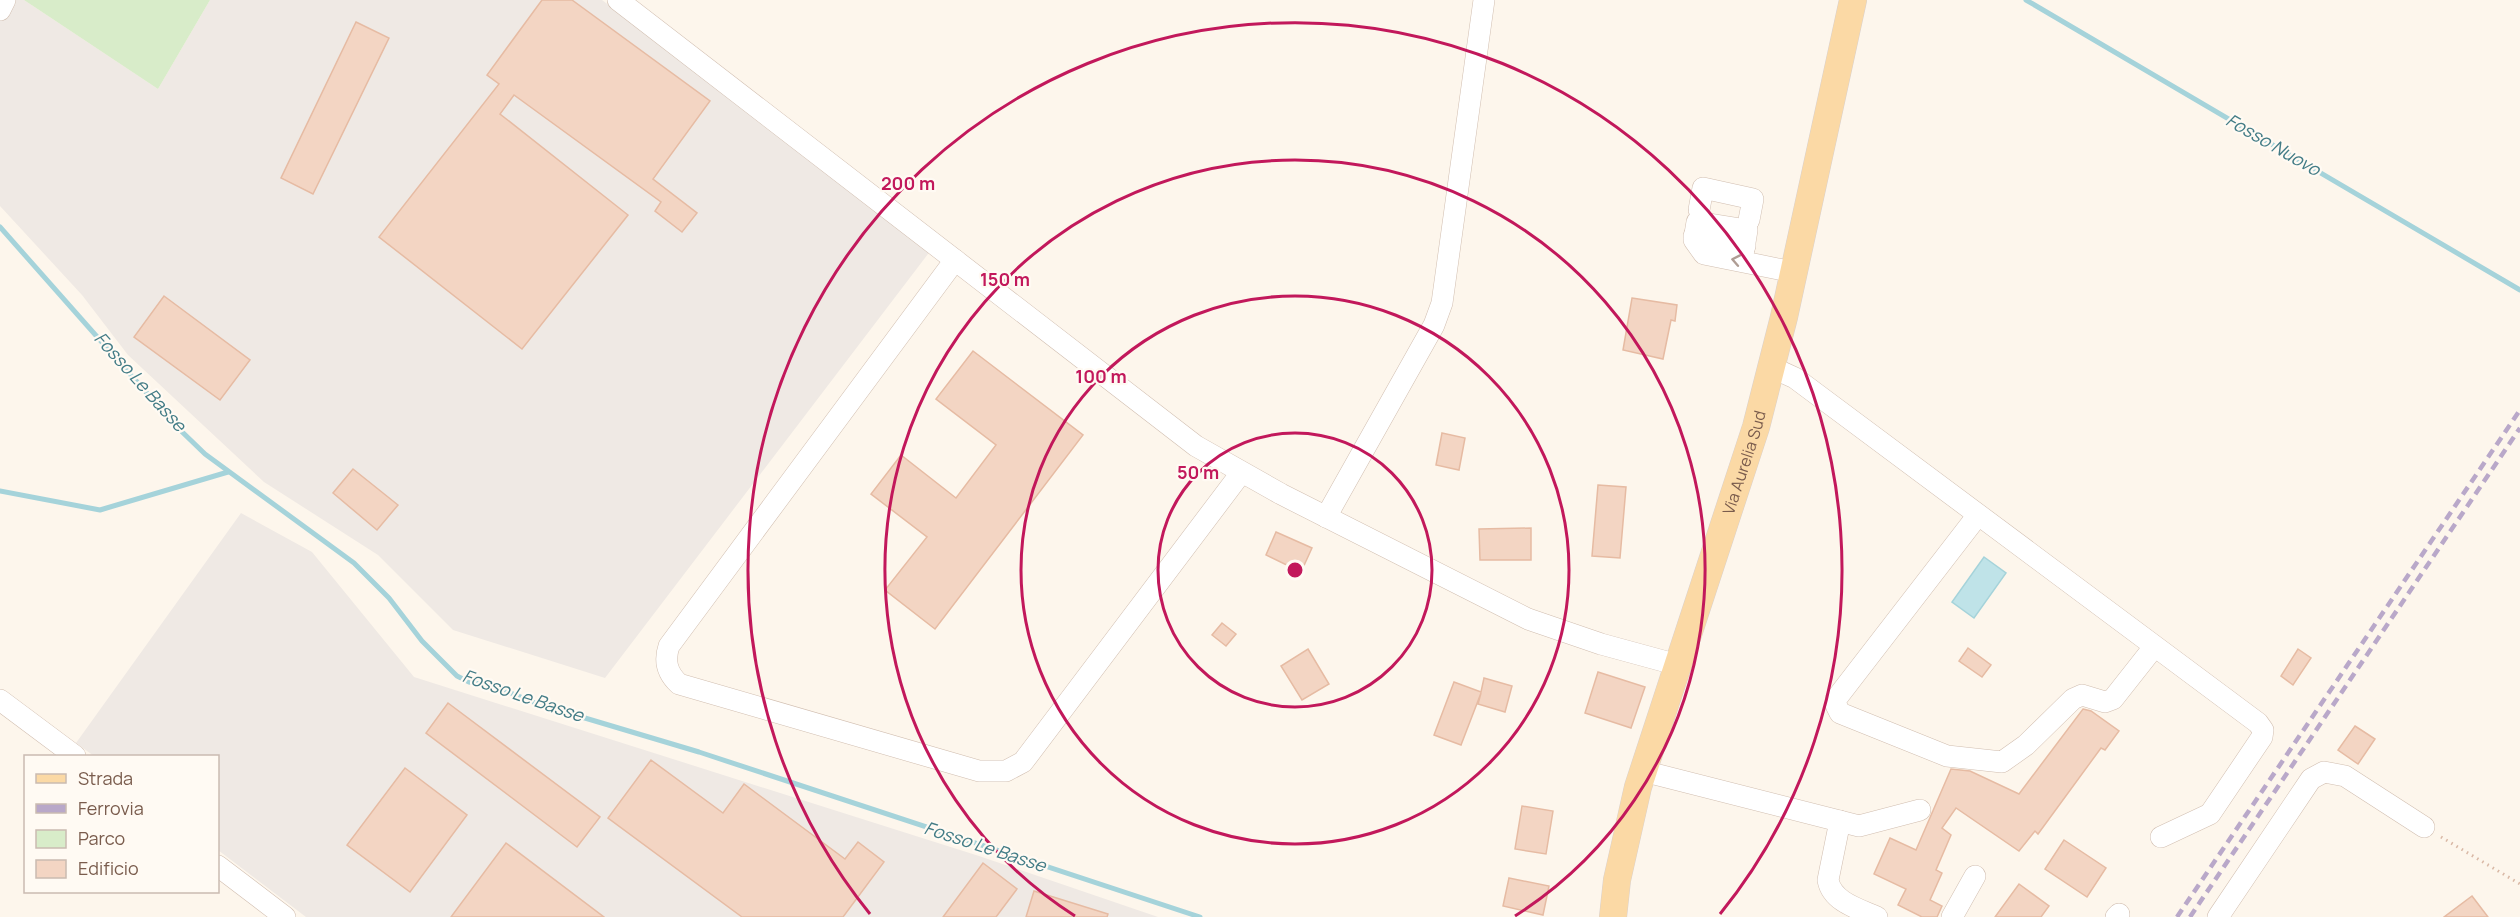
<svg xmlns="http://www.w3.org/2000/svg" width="2520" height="917" font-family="Manrope,sans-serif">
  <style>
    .industrial { fill: #efe9e4 }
    .green { fill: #d8ecc9 }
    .water { fill: #bfe3e8; stroke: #a5d3da; stroke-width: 1.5 }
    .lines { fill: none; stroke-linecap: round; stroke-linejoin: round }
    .stream { stroke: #a5d3da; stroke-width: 5 }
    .building { fill: #f3d5c3; stroke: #e6bba3; stroke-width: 1.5 }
    .minor-casing { stroke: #d1beb0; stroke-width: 22 }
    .major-casing { stroke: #dad1cd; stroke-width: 28 }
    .path { stroke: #d9b8a5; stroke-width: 3; stroke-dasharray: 1.5 4.5; stroke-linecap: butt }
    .minor { stroke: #fff; stroke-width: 21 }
    .major { stroke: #fbd9a5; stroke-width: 27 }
    .rail { stroke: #b9a8c9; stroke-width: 4.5; stroke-dasharray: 9 6; stroke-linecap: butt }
    .oneway { stroke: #af9d94 }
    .ring { fill: none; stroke: #c2185b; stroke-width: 3 }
    .labels { text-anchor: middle; stroke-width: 4.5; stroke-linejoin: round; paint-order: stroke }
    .street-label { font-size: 16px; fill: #7a5c4d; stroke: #fffaf3 }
    .water-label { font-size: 18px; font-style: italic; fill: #437c86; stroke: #fffaf3 }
    .centre { fill: #c2185b; stroke: #fffaf3; stroke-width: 3 }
    .ring-label { font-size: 18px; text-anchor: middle; font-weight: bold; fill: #c2185b; stroke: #fffaf3; stroke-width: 4.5; stroke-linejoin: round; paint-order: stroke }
  </style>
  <rect width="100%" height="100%" fill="#fdf6ec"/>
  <g class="industrial">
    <polygon points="0,0 24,0 158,89 210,0 602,0 931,250 605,678 453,630 378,555 264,482 128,355 82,295 0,206"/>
    <polygon points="241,513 312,552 414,677 979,856 1158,917 306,917 218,850 218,756 94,756 76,743"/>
  </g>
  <polygon class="green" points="24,0 210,0 158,89"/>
  <polygon class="water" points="1984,557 2006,573 1974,618 1952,602"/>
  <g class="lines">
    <g class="stream">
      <polyline points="2026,0 2520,290"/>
      <polyline points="0,227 176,426 205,454 354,563 389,598 422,641 457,676 469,682 496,687 538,704 699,752 1200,917"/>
      <polyline points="0,491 100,510 228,472"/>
    </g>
  </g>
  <g class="building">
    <polygon points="542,0 572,0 710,101 653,179 697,213 682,232 655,211 661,202 514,95 500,114 628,215 522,349 379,237 499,84 487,75"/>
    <polygon points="356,22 389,38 313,194 281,178"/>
    <polygon points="164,296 250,360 220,400 134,337"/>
    <polygon points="1632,298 1677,305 1675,321 1671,320 1663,359 1623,350"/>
    <polygon points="973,351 1083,435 935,629 885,590 927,537 871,494 901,455 956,498 996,445 936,399"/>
    <polygon points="1442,433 1465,438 1459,470 1436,465"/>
    <polygon points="353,469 398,505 377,530 333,493"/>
    <polygon points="1598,485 1626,487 1620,558 1592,556"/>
    <polygon points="1531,528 1531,560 1480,560 1479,529"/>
    <polygon points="1276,532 1312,548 1301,572 1266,555"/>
    <polygon points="1222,623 1236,634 1226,646 1212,635"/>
    <polygon points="1968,648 1991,665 1982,677 1959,661"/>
    <polygon points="1308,649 1329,684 1302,700 1281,666"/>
    <polygon points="2298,649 2311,658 2293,685 2281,676"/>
    <polygon points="1598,672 1645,687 1631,728 1585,713"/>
    <polygon points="1484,678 1512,686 1505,712 1478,704 1481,693 1461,745 1434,735 1454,682 1481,692"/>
    <polygon points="448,703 600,817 577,847 426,733"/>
    <polygon points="2083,709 2091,711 2119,731 2105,750 2101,748 2038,834 2035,831 2019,851 1956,808 1942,828 1951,835 1936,870 1942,873 1930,900 1942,906 1937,917 1922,917 1898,905 1906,889 1874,874 1890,838 1916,850 1951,769 1970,771 2019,794"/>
    <polygon points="2355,726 2375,739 2358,764 2338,750"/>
    <polygon points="651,760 723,813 744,784 845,859 858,842 884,862 843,917 742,917 608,818"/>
    <polygon points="405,768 467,815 410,892 347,845"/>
    <polygon points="1522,806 1553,811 1546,854 1515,849"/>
    <polygon points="2064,840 2106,868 2087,897 2045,869"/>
    <polygon points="506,843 604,917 451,917"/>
    <polygon points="983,863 1017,889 996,917 943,917"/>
    <polygon points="1509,878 1549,886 1543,915 1503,906"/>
    <polygon points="2019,884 2049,906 2041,917 1995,917"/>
    <polygon points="1034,891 1108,914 1107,917 1026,917"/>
    <polygon points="2472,896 2488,917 2444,917"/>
  </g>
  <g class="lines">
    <defs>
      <g id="minor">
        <polyline points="618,0 1196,446 1281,494 1528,619 1601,644 1678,665"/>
        <polyline points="0,10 5,0"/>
        <polyline points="1699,210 1703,188 1753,199 1749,220"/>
        <polyline points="1694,236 1745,246"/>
        <path d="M955 260 669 646C664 661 667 673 679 684L979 771H1006L1023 762 1241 473"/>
        <polyline points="1742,261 1747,230 1697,222 1694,240 1704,254 1793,272"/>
        <polyline points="1771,367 1795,378 2258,723 2263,730 2262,737 2210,814 2161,837"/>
        <polyline points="1978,515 1836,699 1836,705 1840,713 1947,756 2002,762 2026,745 2073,699 2082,695 2105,702 2113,699 2154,647"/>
        <polyline points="1326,517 1434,325 1442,303 1484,0"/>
        <polyline points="0,700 75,756"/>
        <polyline points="1643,771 1859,826 1920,810"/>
        <path d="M1840 821 1828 880C1832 902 1859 909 1877 917"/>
        <polyline points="218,866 285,917"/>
        <polyline points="1952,917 1975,876"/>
        <polyline points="2116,917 2119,914"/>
        <polyline points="2218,917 2311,779 2324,772 2345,776 2424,827"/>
      </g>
      <g id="major">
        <path id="s1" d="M1613 917 1617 880 1638 787 1756 427 1784 317 1853 0"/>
      </g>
    </defs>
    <use href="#minor" class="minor-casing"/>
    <use href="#major" class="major-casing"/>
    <polyline class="path" points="2441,837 2520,884"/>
    <use href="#minor" class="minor"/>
    <use href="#major" class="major"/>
    <g class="rail">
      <polyline points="2177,917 2520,410"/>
      <polyline points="2190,917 2520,428"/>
    </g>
  </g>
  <defs><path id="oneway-chevron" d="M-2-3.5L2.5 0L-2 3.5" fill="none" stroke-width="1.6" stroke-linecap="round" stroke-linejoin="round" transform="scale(1.5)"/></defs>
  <use class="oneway" href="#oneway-chevron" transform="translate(1736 260) rotate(-169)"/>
  <g class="ring">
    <circle cx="1295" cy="570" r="137"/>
    <circle cx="1295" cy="570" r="274"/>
    <path d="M1075 916A410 410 0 1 1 1515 916"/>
    <path d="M870 914A547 547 0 1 1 1720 914"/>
  </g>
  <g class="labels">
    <g class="street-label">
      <text dy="6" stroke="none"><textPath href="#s1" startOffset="474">Via Aurelia Sud</textPath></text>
    </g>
    <g class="water-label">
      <text transform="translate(2273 145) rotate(30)" y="6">Fosso Nuovo</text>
      <text transform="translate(140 382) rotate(48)" y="6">Fosso Le Basse</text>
      <text transform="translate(523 696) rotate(19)" y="6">Fosso Le Basse</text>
      <text transform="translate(985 847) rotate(18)" y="6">Fosso Le Basse</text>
    </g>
  </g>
  <circle cx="1295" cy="570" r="9" class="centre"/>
  <g class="ring-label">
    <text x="908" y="190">200 m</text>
    <text x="1005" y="286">150 m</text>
    <text x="1101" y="383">100 m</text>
    <text x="1198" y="479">50 m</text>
  </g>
  <rect x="24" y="755" width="195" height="138" fill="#fffaf3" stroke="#cabbb1" stroke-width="1.5"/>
  <rect x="36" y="774" width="30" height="9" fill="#fbd9a5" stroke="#cabbb1" stroke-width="1.5"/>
  <text x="78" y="785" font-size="18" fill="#7a5c4d">Strada</text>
  <rect x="36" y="804" width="30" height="9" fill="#b9a8c9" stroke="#cabbb1" stroke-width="1.5"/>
  <text x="78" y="815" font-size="18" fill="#7a5c4d">Ferrovia</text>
  <rect x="36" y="830" width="30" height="18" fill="#d8ecc9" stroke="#cabbb1" stroke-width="1.5"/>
  <text x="78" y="845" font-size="18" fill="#7a5c4d">Parco</text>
  <rect x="36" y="860" width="30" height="18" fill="#f3d5c3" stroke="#cabbb1" stroke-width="1.5"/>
  <text x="78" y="875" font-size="18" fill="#7a5c4d">Edificio</text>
</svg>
